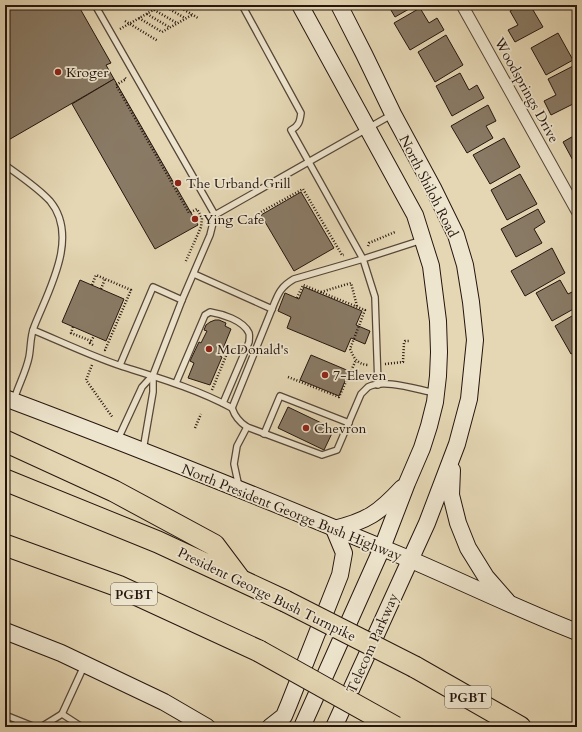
<svg xmlns="http://www.w3.org/2000/svg" width="582" height="732" font-family="Cardo,serif">
  <style>
    .building { fill: #897a65; stroke: #25160f }
    .lines { fill: none; stroke-linecap: round; stroke-linejoin: round }
    .service-casing { stroke: #554638; stroke-width: 8 }
    .minor-casing { stroke: #554638; stroke-width: 13 }
    .secondary-casing { stroke: #25160f; stroke-width: 18 }
    .motorway-casing { stroke: #25160f; stroke-width: 23 }
    .path { stroke: #25160f; stroke-width: 2.5; stroke-dasharray: 1 2; stroke-linecap: butt }
    .service { stroke: #eee5ce; stroke-width: 5.5 }
    .minor { stroke: #eee5ce; stroke-width: 11 }
    .secondary { stroke: #eee5ce; stroke-width: 16 }
    .motorway { stroke: #e5d7b4; stroke-width: 21 }
    .motorway-bridge-casing { stroke: #25160f; stroke-width: 23; stroke-linecap: butt }
    .motorway-bridge { stroke: #e5d7b4; stroke-width: 21 }
    .poi-dot { fill: #8f2418; stroke: #eee5ce; stroke-width: 1.5 }
    .labels { text-anchor: middle; stroke-width: 3.5; stroke-linejoin: round; paint-order: stroke }
    .shield { fill: #eee5ce; stroke: #615448; stroke-width: 1 }
    .shield-label { font-size: 13px; font-weight: bold; fill: #25160f }
    .poi-label { font-size: 14px; fill: #25160f; stroke: #eee5ce; text-anchor: start }
    .street-label { font-size: 14px; fill: #25160f; stroke: #eee5ce }
  </style>
  <rect width="100%" height="100%" fill="#e5d7b4"/>
  <filter id="stains"><feTurbulence type="fractalNoise" baseFrequency=".005" numOctaves="4"/><feColorMatrix values="0 0 0 0 .2 0 0 0 0 .09 0 0 0 0 .02 0 0 0 .5 -.17"/></filter>
  <radialGradient id="worn" r=".72"><stop offset=".6" stop-color="#630" stop-opacity="0"/><stop offset="1" stop-color="#630" stop-opacity=".3"/></radialGradient>
  <g class="building">
    <polygon points="5,5 78,5 111,63 106,65 114,79 5,142"/>
    <polygon points="388,5 416,5 395,17"/>
    <polygon points="521,5 538,5 539,6 533,10 543,27 515,42 508,30 518,25 510,11"/>
    <polygon points="420,8 429,23 437,18 444,30 410,50 394,23"/>
    <polygon points="558,33 573,60 546,75 531,48"/>
    <polygon points="446,35 463,65 435,82 418,52"/>
    <polygon points="577,64 577,102 551,115 544,101 556,95 548,79"/>
    <polygon points="460,73 469,90 477,85 484,98 452,116 436,86"/>
    <polygon points="114,79 198,225 155,249 72,104"/>
    <polygon points="488,105 496,121 486,126 493,138 467,153 451,126"/>
    <polygon points="577,134 577,165 576,166 563,142"/>
    <polygon points="504,138 520,167 490,184 473,155"/>
    <polygon points="520,174 537,204 507,220 491,190"/>
    <polygon points="301,192 334,248 294,271 261,215"/>
    <polygon points="538,209 545,222 534,229 542,243 516,257 501,229"/>
    <polygon points="552,248 565,273 525,296 511,271"/>
    <polygon points="80,280 124,299 106,341 62,322"/>
    <polygon points="560,280 568,294 576,290 577,307 552,321 536,293"/>
    <polygon points="304,287 362,311 356,325 370,331 365,344 351,338 345,352 287,328 291,317 278,311 285,293 299,299"/>
    <polygon points="577,313 577,351 571,354 555,326"/>
    <polygon points="215,320 219,320 226,323 225,326 231,329 220,356 222,357 210,385 188,378 194,363 190,361 199,342 201,343 207,331 204,330 206,325 210,322"/>
    <polygon points="311,355 349,371 339,396 300,380"/>
    <polygon points="288,407 334,429 324,450 278,428"/>
  </g>
  <g class="lines">
    <defs>
      <g id="service">
        <polyline points="95,5 215,215"/>
        <path d="M5 165C20 176 37 187 50 201 80 237 48 291 34 327 30 337 31 347 29 357 26 372 18 386 14 400"/>
        <path d="M194 274 272 309C278 294 280 287 294 279L363 259 291 130C299 126 300 121 301 113L242 5"/>
        <path d="M272 309 232 408C235 417 239 422 247 427L322 455 337 450 361 394C363 392 366 389 368 387 384 378 418 390 436 393"/>
        <path d="M33 330C62 342 91 356 121 366 159 378 197 389 232 408"/>
        <polyline points="120,365 153,287 182,300"/>
        <path d="M176 383 205 315 210 312C222 314 243 320 249 333 250 336 249 339 249 342L223 403"/>
        <polyline points="378,385 375,297 363,259 422,240"/>
        <polyline points="264,434 280,396 349,423"/>
        <polyline points="118,439 142,387 153,375 182,300 210,235 215,215 393,114"/>
        <polyline points="143,450 153,392 153,375"/>
        <polyline points="239,487 234,464 237,446 247,427"/>
        <polyline points="62,714 84,666"/>
        <polyline points="5,715 35,727"/>
        <polyline points="41,727 62,714 82,727"/>
      </g>
      <polyline id="minor" points="462,5 577,211"/>
      <g id="secondary">
        <polyline points="300,5 415,215 431,266 438,321 439,352 438,376 435,402 429,426 422,448 407,483 382,548 302,727"/>
        <path d="M5 398C141 449 275 503 409 559 465 583 520 610 577 632"/>
        <polyline points="452,470 451,495 458,523 468,548 486,577 507,601"/>
        <polyline points="5,631 61,653 164,702 207,727"/>
        <path d="M270 727 284 716 289 704 340 575 344 553 334 529C367 521 379 513 402 488"/>
        <polyline points="334,727 427,523 457,444 469,399 475,340 471,302 465,265 456,235 433,188 393,114 364,54 339,5"/>
      </g>
      <g id="motorway">
        <polyline points="5,441 114,491 214,545 238,577"/>
        <polyline points="5,480 158,542 285,601"/>
        <polyline points="5,545 118,586 259,651"/>
        <polyline points="415,667 520,727"/>
      </g>
    </defs>
    <use href="#service" class="service-casing"/>
    <use href="#minor" class="minor-casing"/>
    <use href="#secondary" class="secondary-casing"/>
    <use href="#motorway" class="motorway-casing"/>
    <g class="path">
      <polyline points="162,5 185,18"/>
      <polyline points="176,5 198,18"/>
      <polyline points="154,10 177,23"/>
      <polyline points="147,14 169,27"/>
      <polyline points="139,18 162,32 192,15"/>
      <polyline points="125,21 158,41"/>
      <polyline points="120,29 162,5"/>
      <polyline points="125,78 126,79 116,85 189,213 197,209 202,218 201,227 185,263"/>
      <polyline points="261,212 303,189 342,255 344,255"/>
      <polyline points="368,246 369,243 395,232"/>
      <polyline points="92,285 96,275 131,290 105,350 103,349"/>
      <polyline points="101,289 105,279"/>
      <polyline points="321,292 351,283 357,306"/>
      <path d="M297 298 303 285 365 310 350 349C354 358 357 364 368 365"/>
      <polyline points="73,327 71,333 91,341"/>
      <polyline points="93,345 90,343 94,336"/>
      <polyline points="385,364 403,362 404,343 405,341 410,341"/>
      <polyline points="92,365 86,380 113,418"/>
      <polyline points="288,377 339,397 356,360"/>
      <polyline points="212,390 228,351"/>
      <polyline points="195,428 201,414"/>
    </g>
    <use href="#service" class="service"/>
    <use href="#minor" class="minor"/>
    <use href="#secondary" class="secondary"/>
    <use href="#motorway" class="motorway"/>
    <defs>
      <g id="motorway-bridge">
        <polyline points="285,601 415,667"/>
        <polyline points="259,651 395,727"/>
      </g>
    </defs>
    <use href="#motorway-bridge" class="motorway-bridge-casing"/>
    <use href="#motorway-bridge" class="motorway-bridge"/>
  </g>
  <g class="poi-dot">
    <circle cx="58" cy="72" r="4"/>
    <circle cx="178" cy="183" r="4"/>
    <circle cx="195" cy="219" r="4"/>
    <circle cx="209" cy="349" r="4"/>
    <circle cx="325" cy="375" r="4"/>
    <circle cx="306" cy="428" r="4"/>
  </g>
  <g class="labels">
    <g class="shield">
      <rect x="111" y="583" width="46" height="22" rx="3"/>
      <rect x="445" y="686" width="46" height="22" rx="3"/>
    </g>
    <g class="shield-label">
      <text x="134" y="599">PGBT</text>
      <text x="468" y="702">PGBT</text>
    </g>
    <g class="poi-label">
      <text x="66" y="77">Kroger</text>
      <text x="186" y="188">The Urband Grill</text>
      <text x="203" y="224">Ying Cafe</text>
      <text x="217" y="354">McDonald's</text>
      <text x="333" y="380">7-Eleven</text>
      <text x="314" y="433">Chevron</text>
    </g>
    <g class="street-label">
      <text transform="translate(527 90) rotate(61)" y="5">Woodsprings Drive</text>
      <text transform="translate(429 186) rotate(63)" y="5">North Shiloh Road</text>
      <text transform="translate(292 512) rotate(22)" y="5">North President George Bush Highway</text>
      <text transform="translate(267 594) rotate(26)" y="5">President George Bush Turnpike</text>
      <text transform="translate(372 643) rotate(-66)" y="5">Telecom Parkway</text>
    </g>
  </g>
  <rect width="582" height="732" fill="none" stroke="#e5d7b4" stroke-width="20"/>
  <rect x="6" y="6" width="570" height="720" fill="none" stroke="#25160f" stroke-width="2"/>
  <rect x="10" y="10" width="562" height="712" fill="none" stroke="#25160f"/>
  <rect width="100%" height="100%" filter="url(#stains)"/>
  <rect width="100%" height="100%" fill="url(#worn)"/>
</svg>
